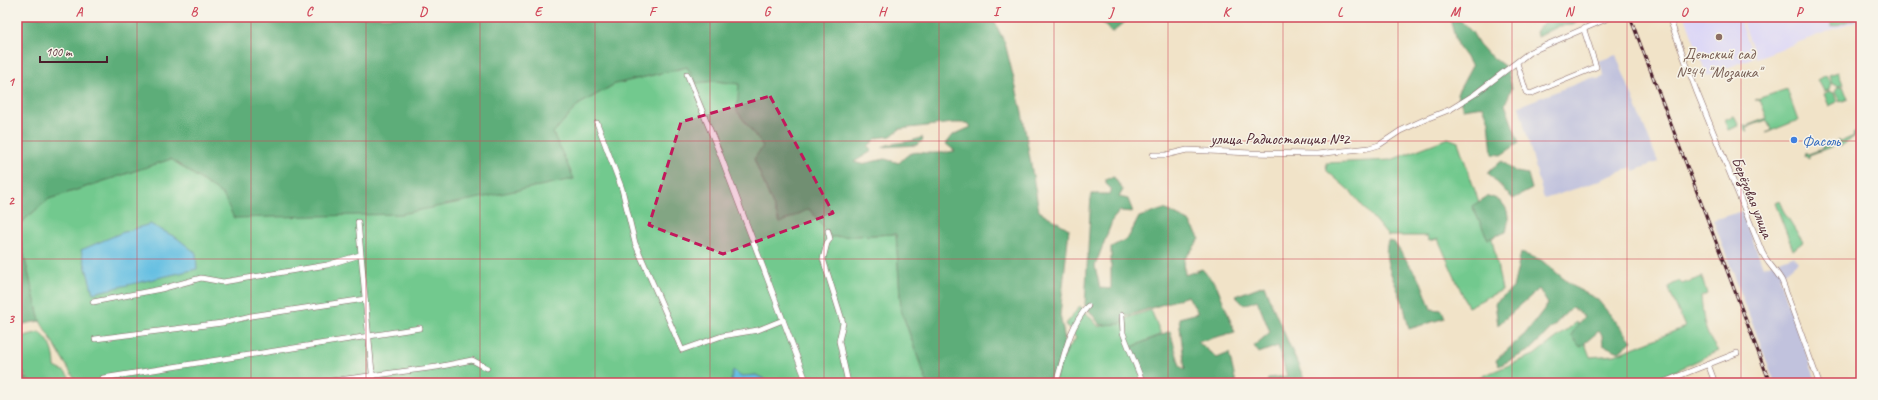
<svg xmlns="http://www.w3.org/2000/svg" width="1878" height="400" font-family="Caveat,sans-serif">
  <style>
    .built { fill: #dbd6f7 }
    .industrial { fill: #c1c2dd }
    .green { fill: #72c98e; stroke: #5e745c }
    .forest { fill: #5dad79; stroke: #546652; fill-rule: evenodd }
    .sand { fill: #eeda9e; stroke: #9c7c64 }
    .water { fill: #65bfe2; stroke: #586f86 }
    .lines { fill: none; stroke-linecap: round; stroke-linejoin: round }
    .minor-casing { stroke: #846462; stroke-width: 6 }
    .minor { stroke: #fff; stroke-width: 5 }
    .rail-casing { stroke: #4a1f2b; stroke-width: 3 }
    .rail { stroke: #f7f3e8; stroke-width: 1.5; stroke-dasharray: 4.5; stroke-linecap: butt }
    .marked { fill: #c2185b; fill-opacity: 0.2; stroke: #c2185b; stroke-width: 3; stroke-dasharray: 8 5; stroke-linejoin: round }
    .grid { fill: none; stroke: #d1495b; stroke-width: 1; stroke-opacity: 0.55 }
    .education-dot { fill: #8d6e63; stroke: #f7f3e8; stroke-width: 1.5 }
    .shop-dot { fill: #3f7fe0; stroke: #f7f3e8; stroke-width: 1.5 }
    .labels { text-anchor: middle; stroke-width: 3; stroke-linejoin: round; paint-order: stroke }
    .education-label { font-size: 16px; fill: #785e54; stroke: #f7f3e8 }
    .street-label { font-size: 16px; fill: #4a1f2b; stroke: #f7f3e8 }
    .shop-label { font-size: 16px; fill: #366cbe; stroke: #f7f3e8; text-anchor: start }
    .neatline { fill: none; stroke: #d1495b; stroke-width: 1.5 }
    .grid-label { font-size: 13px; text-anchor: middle; font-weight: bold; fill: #d1495b }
  </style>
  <rect width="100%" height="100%" fill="#f7f3e8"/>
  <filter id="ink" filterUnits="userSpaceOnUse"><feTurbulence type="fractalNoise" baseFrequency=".025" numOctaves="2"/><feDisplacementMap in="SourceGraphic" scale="8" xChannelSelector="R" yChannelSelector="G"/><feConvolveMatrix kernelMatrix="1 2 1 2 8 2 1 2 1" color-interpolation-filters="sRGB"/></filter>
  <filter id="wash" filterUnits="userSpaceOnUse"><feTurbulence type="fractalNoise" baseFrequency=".012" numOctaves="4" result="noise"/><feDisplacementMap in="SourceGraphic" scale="16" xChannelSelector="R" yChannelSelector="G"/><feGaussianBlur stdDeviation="0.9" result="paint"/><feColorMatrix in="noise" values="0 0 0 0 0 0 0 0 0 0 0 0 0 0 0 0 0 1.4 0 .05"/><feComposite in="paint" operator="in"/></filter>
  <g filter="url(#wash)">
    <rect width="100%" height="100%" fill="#f1e3c8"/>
    <g class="built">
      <polygon points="1685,17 1739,17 1754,57 1707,76"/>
      <polygon points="1741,17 1861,17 1861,19 1756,58"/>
    </g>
    <g class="industrial">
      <polygon points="1616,55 1658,162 1633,171 1632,167 1593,183 1544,199 1519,106 1591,78 1598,79 1604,76 1599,61"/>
      <polygon points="1742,211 1763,267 1793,256 1798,262 1779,278 1817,383 1775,383 1713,220"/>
    </g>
    <g class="green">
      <polygon points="1828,17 1859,17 1832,27"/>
      <polygon points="687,67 696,83 715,81 740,84 737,111 831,237 896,234 901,310 927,383 766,383 766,380 756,375 731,379 733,383 77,383 40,321 17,226 49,199 171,159 223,195 574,179 553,133 578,105 615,84"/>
      <polygon points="1838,72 1843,84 1838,86 1832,84 1829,75"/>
      <polygon points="1826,75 1831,84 1829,90 1824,91 1818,80"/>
      <polygon points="1843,86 1848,99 1840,102 1835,92 1838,87"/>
      <polygon points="1787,89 1798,120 1766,133 1771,130 1767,120 1746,127 1748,131 1745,130 1744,124 1746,126 1767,118 1760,100 1754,100"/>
      <polygon points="1829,91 1834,93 1837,102 1829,106 1824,94"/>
      <polygon points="1733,116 1735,117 1739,126 1728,130 1724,120"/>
      <polygon points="1857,131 1859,133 1840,147 1839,144 1809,155 1809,159 1805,156 1806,152 1808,154 1822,149 1822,146 1824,147 1838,143 1837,140 1840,142 1854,136 1853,133"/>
      <polygon points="1448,138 1458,142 1479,202 1472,206 1488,239 1492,238 1502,290 1468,307 1438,239 1429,241 1427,236 1388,236 1350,191 1327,171 1326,163 1391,160"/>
      <polygon points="1779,201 1783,210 1803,242 1793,250 1775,203"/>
      <path d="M1702 277 1707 294 1701 297C1704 322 1703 330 1718 351L1650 383H1465L1534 355 1577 322 1590 357 1615 355 1685 327 1668 287 1679 281 1682 284Z"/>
      <polygon points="1080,306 1099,327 1151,310 1161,334 1132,347 1145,383 1053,383 1067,350 1076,338 1066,324"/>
      <path d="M39 332C51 340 55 353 55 367L65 372 74 383H30L17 362V338Z"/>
    </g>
    <g class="forest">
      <path d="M17 17H992L1005 43 1022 112 1039 211 1069 229 1060 315 1067 350 1053 383H927L901 310 896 234 831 237 809 209 780 223 754 159 763 146 737 111 739 84 715 81 696 83 687 67 615 84 578 105 553 133 574 179 401 214 234 218 223 195 171 159 49 199 17 226ZM953 123H968L971 127 953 135 946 144 955 151C949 152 943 153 936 153 918 154 913 147 899 163L885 159 861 164 854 162 872 151 868 146 877 138 891 136 900 129Z"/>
      <polygon points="1099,17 1131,17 1112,33 1098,19"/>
      <polygon points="1452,17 1457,17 1472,32 1479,44 1488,54 1507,68 1512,88 1505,104 1519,143 1501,155 1492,154 1489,121 1483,106 1463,109 1457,94 1472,66 1457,45 1450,19"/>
      <polygon points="1550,17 1579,17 1577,22 1573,25 1559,26 1538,37 1536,33 1538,28"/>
      <path d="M922 137 923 140 917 145 882 147C895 141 909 144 922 137Z"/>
      <polygon points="1502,161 1516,172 1528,174 1532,189 1513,199 1488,173 1492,168"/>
      <polygon points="1114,177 1123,190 1119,197 1128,199 1133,212 1120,211 1113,219 1095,266 1100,288 1111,289 1111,247 1128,238 1139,217 1164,209 1189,221 1200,239 1184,260 1185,275 1202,269 1217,286 1235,332 1198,342 1217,358 1229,353 1236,383 1145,383 1132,347 1170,331 1180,366 1185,370 1179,318 1198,313 1188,296 1124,317 1121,324 1100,325 1085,305 1091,194 1109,194 1112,190 1106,184 1106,179"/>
      <path d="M1488 196C1508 201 1511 215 1506 232L1488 239 1472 206Z"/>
      <polygon points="17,228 40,321 24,324 17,328"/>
      <path d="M1388 241 1394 242 1421 282 1431 309 1442 310 1445 318 1409 329C1407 322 1406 314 1404 307 1398 286 1381 263 1388 241Z"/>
      <polygon points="1521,253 1541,260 1574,287 1597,299 1632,341 1619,352 1603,345 1602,336 1599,331 1580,347 1571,335 1584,316 1572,307 1530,350 1499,366 1496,360 1525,334 1548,304 1539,289 1498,325 1495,303 1513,288"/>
      <polygon points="1264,285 1269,298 1306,383 1267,383 1268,378 1287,376 1278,346 1259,353 1254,346 1270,332 1257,300 1244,305 1235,296"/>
      <polygon points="17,365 28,383 17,383"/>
    </g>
    <path class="sand" d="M1482 17H1533C1516 20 1499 25 1482 17Z"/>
    <g class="water">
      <polygon points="150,224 177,238 196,253 197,269 93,293 81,250 121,233"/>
      <polygon points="733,370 740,376 756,375 766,380 766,383 733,383 731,379"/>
    </g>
  </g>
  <g filter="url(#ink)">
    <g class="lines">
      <defs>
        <g id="minor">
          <path d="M1669 17 1696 90 1762 252C1767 263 1776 270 1782 281L1819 383"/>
          <polyline points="1517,63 1526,92 1530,94 1596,67 1584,30"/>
          <polyline points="687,74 720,154 807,383"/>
          <polyline points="597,123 622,189 635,243 682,350 722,336 758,330 783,320"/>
          <polyline points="1153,155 1166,155 1187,150 1251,153 1317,154 1369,148 1379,145 1400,131 1426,119 1451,109 1475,94 1530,52 1611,17"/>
          <polyline points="358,222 373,383"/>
          <polyline points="828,231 830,239 827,243 823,259 843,323 839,341 848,383"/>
          <polyline points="93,302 161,289 201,278 223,282 327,265 360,255"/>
          <polyline points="1122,315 1123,333 1143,383"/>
          <polyline points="95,339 222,323 251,316 365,299"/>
          <polyline points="1708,364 1715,383"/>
          <polyline points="103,378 420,328"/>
          <polyline points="316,383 437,367 472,360 487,368"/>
          <path d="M1056 383C1065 354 1068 329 1088 306"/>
          <polyline points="1661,383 1737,353"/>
        </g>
      </defs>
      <use href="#minor" class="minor-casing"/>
      <use href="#minor" class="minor"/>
      <defs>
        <polyline id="rail" points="1630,17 1770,383"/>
      </defs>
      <use href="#rail" class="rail-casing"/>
      <use href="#rail" class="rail"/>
    </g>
  </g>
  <path class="marked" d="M770 96 833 213 723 254 649 225 681 122Z"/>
  <path class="grid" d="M137 17V383M251 17V383M366 17V383M480 17V383M595 17V383M710 17V383M824 17V383M939 17V383M1054 17V383M1168 17V383M1283 17V383M1398 17V383M1512 17V383M1627 17V383M1741 17V383M17 141H1861M17 259H1861"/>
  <circle class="education-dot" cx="1719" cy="37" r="4"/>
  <circle class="shop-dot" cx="1794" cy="140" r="4"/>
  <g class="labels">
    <g class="education-label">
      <text x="1719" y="59">Детский сад<tspan x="1719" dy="18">№44 "Мозаика"</tspan></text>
    </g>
    <g class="street-label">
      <text x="1280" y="144">улица Радиостанция №2</text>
      <text transform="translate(1753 197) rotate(68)" y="6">Берёзовая улица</text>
    </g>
    <g class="shop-label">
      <text x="1802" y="146">Фасоль</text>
    </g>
  </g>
  <rect width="1878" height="400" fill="none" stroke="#f7f3e8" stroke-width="44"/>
  <path d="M40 56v6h67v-6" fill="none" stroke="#4a1f2b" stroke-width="2"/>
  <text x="46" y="56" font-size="12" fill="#4a1f2b" stroke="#f7f3e8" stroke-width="3" paint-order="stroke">100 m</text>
  <rect x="22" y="22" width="1834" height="356" class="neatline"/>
  <g class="grid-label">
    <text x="79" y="16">A</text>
    <text x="194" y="16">B</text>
    <text x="309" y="16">C</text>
    <text x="423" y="16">D</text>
    <text x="538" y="16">E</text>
    <text x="652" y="16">F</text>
    <text x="767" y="16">G</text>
    <text x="882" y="16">H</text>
    <text x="996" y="16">I</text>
    <text x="1111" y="16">J</text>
    <text x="1226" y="16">K</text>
    <text x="1340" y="16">L</text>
    <text x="1455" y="16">M</text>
    <text x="1569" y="16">N</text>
    <text x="1684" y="16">O</text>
    <text x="1799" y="16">P</text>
    <text x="11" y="86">1</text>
    <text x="11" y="205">2</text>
    <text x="11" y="323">3</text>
  </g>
</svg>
